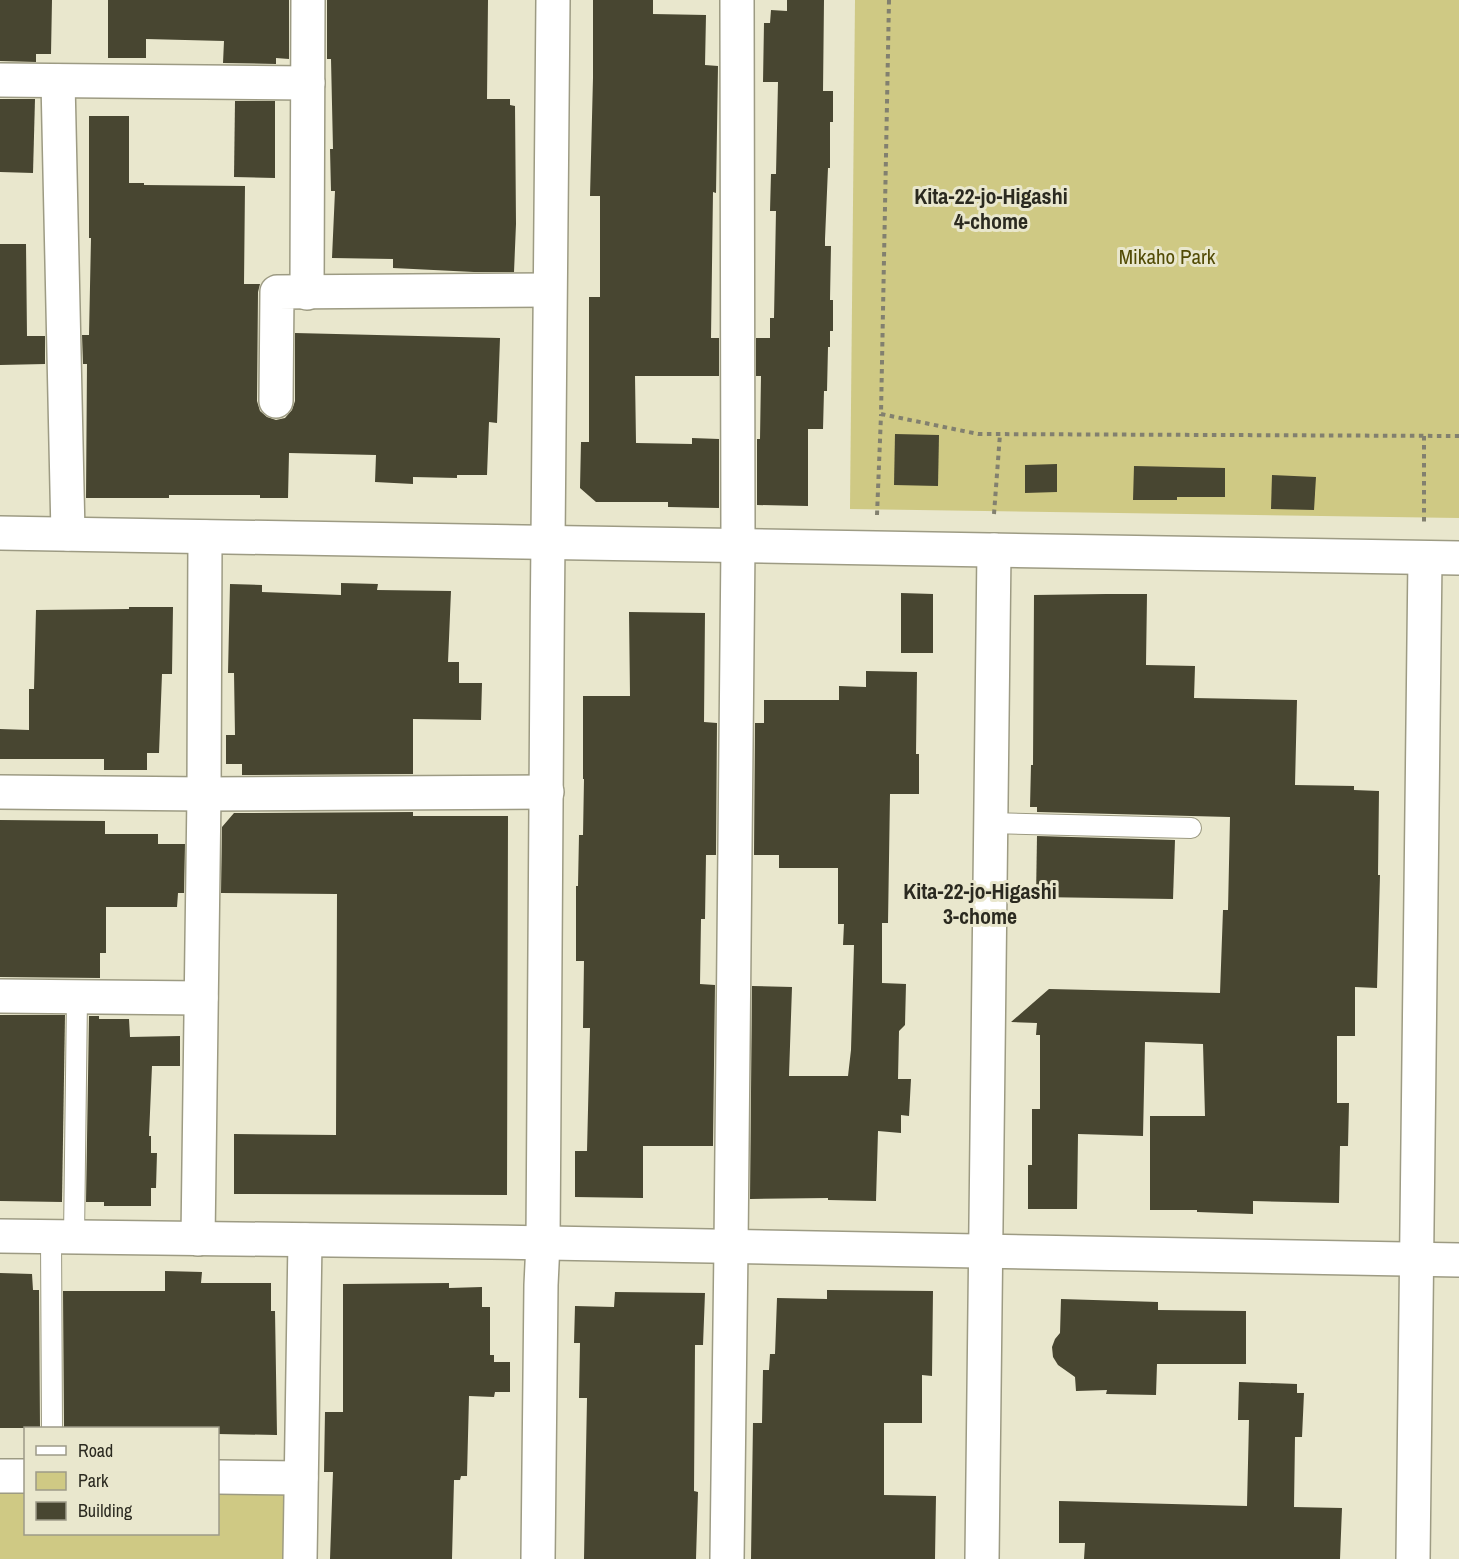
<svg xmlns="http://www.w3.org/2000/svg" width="1459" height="1559" font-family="'Archivo Narrow',sans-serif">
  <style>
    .green { fill: #cfc984 }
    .building { fill: #484631 }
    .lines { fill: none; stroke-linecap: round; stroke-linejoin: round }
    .lane-casing { stroke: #9d9b83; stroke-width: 22 }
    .street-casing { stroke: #9d9b83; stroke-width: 36 }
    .secondary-casing { stroke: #9d9b83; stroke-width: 36 }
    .path { stroke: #82806f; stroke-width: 4; stroke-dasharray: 4.5 4.5; stroke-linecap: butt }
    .lane { stroke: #fff; stroke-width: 20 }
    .street { stroke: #fff; stroke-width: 33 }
    .secondary { stroke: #fff; stroke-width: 33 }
    .labels { text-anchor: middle; stroke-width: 6; stroke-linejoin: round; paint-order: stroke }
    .park-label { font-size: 21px; fill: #524b05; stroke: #e9e7cd }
    .neighbourhood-label { font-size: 22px; font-weight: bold; fill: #2b2a20; stroke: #e9e7cd }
  </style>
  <rect width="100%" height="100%" fill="#e9e7cd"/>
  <g class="green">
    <polygon points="855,0 1459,0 1459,518 850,509"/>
    <polygon points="0,1491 25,1491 26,1534 218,1534 218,1493 289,1494 287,1559 0,1559"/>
  </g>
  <g class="building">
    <polygon points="0,0 52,0 51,54 36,54 36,62 0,61"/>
    <polygon points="108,0 289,0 289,59 276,58 276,64 223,63 224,41 146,39 146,58 108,58"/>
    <polygon points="327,0 488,0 487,99 510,99 510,105 515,106 516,224 514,272 474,272 393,268 393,259 332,258 335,191 331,191 330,149 333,149 331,59 327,59"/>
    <polygon points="593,0 653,0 653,14 706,15 705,65 718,66 716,193 713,192 711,338 719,338 719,376 635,376 636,443 692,444 692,438 719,439 719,508 668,507 668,502 596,502 580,488 581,442 589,442 589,297 600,297 600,196 590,196 593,78"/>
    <polygon points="787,0 824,0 823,91 833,91 833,122 830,122 830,168 828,168 825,239 825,246 831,246 830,300 833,300 833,331 830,331 830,347 828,347 827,391 824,391 823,429 808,429 808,506 757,505 757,439 760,439 761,376 756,376 756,338 770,338 770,318 774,318 776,211 770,211 771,174 776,174 778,82 763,82 764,23 770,23 771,10 787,11"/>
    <polygon points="0,99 35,99 33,173 0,172"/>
    <polygon points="235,101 275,101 275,178 234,177"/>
    <polygon points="89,116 129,116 129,183 144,183 144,185 245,186 244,284 260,284 258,292 257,401 260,411 267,417 276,420 285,418 292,410 295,401 295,333 500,338 497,423 489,422 487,475 457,475 457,478 413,477 413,484 375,482 376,455 289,453 288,498 260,498 260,495 169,495 169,498 86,498 87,364 83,364 82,335 89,335 91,238 89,238"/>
    <polygon points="0,244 26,244 27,336 45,336 45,364 0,365"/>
    <polygon points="895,434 939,435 938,486 894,485"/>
    <polygon points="1057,464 1057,492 1025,493 1025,465"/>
    <polygon points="1134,466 1225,468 1225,497 1177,497 1177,500 1133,500"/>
    <polygon points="1272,475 1316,477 1314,510 1271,509"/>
    <polygon points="341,583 378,584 377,590 451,591 448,662 459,662 459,683 482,683 481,720 413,719 413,774 242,775 242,764 226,764 226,735 235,735 234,673 228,673 230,584 262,585 262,592 341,595"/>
    <polygon points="901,593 933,594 933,653 901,653"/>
    <polygon points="1106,594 1147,594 1146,665 1195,666 1194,698 1297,700 1295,785 1354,786 1354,790 1379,791 1378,875 1380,875 1377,988 1355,987 1355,1036 1337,1036 1337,1103 1349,1103 1348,1146 1340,1146 1339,1203 1253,1201 1253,1214 1197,1212 1197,1210 1150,1210 1150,1116 1205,1116 1203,1044 1145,1042 1143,1136 1078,1134 1077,1209 1028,1209 1028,1165 1032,1165 1032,1109 1040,1109 1040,1035 1036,1035 1037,1023 1011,1022 1049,989 1220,993 1223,910 1228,910 1230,817 1037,812 1037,807 1030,807 1031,765 1033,765 1034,595"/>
    <polygon points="129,607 173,607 172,674 162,674 159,753 147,753 147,770 104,770 104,759 0,759 0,729 29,730 29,689 34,689 36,610 129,609"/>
    <polygon points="629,612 705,613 704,722 717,723 716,855 706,855 705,919 701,919 700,984 715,985 713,1146 643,1146 643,1198 575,1197 575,1151 587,1151 590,1028 583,1028 584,961 576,961 576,886 578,886 579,835 583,835 584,779 583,779 583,696 630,696"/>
    <polygon points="866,671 917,672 916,754 919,754 919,794 890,794 888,923 882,923 882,983 906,984 905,1025 899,1031 898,1079 911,1079 909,1116 901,1115 901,1133 878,1131 876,1201 828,1200 828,1198 750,1199 752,986 792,987 789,1076 848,1076 851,1050 854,945 843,945 844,924 838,924 838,868 779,868 779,855 754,855 755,723 764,723 764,700 839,700 839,686 866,687"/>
    <polygon points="413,812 413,816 508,816 507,1195 234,1194 234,1134 336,1135 337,894 221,893 222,827 234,813"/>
    <polygon points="0,820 105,821 105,834 158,834 158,844 185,844 184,893 178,893 177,907 106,907 106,953 100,953 100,978 0,977"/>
    <polygon points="1037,836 1175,840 1173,899 1036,897"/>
    <polygon points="0,1015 65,1015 62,1202 0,1201"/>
    <polygon points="89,1016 99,1016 99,1019 129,1019 130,1037 180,1036 180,1066 152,1066 149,1136 151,1136 151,1153 157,1153 156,1188 151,1188 151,1206 104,1206 104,1202 86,1202"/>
    <polygon points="165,1271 202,1272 201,1283 271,1283 271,1311 275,1311 277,1435 218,1434 218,1428 64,1428 63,1291 165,1291"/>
    <polygon points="0,1273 32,1274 33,1290 39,1290 40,1428 0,1428"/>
    <polygon points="449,1283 449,1288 482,1287 482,1307 490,1307 490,1355 494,1355 494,1362 510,1362 510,1392 495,1392 494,1397 469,1396 467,1476 461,1476 460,1480 454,1480 452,1559 330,1559 333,1472 324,1472 325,1412 343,1412 343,1284"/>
    <polygon points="827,1290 933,1291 932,1376 922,1375 922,1423 884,1423 884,1495 936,1496 935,1559 751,1559 753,1423 762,1423 763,1370 769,1370 770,1354 775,1354 777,1298 827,1299"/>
    <polygon points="615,1292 705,1293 703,1345 695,1345 694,1491 698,1492 696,1559 584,1559 587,1398 579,1398 580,1343 574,1343 575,1306 614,1307"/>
    <polygon points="1061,1299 1158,1302 1158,1310 1246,1311 1246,1364 1157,1364 1156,1395 1106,1394 1107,1390 1076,1391 1075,1377 1058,1365 1053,1357 1052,1347 1055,1339 1060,1333"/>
    <polygon points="1239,1382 1297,1384 1297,1393 1304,1393 1302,1437 1295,1437 1294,1507 1342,1508 1340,1559 1084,1559 1085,1543 1059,1543 1059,1501 1247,1506 1249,1420 1238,1420"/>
  </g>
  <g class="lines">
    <defs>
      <g id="lane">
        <polyline points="990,823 1191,828"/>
        <polyline points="51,1236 52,1428"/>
        <polyline points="74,1237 77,997"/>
      </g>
      <g id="street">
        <polyline points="0,80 308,83"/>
        <polyline points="58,81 68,534"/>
        <polyline points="307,293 308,0"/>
        <polyline points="276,401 277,292 549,290"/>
        <polyline points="0,792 204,794 547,792"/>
        <polyline points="0,996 201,998"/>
        <polyline points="198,1239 204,794 205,537"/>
        <polyline points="0,1476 26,1476"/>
        <polyline points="218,1477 301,1478"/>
        <polyline points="300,1559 305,1240"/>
        <path d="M538 1559 541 1285 543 1243C546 829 548 414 553 0"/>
        <polyline points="727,1559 731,1247 738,545 737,0"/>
        <polyline points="982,1559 994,550"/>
        <polyline points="1413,1559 1425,558"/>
      </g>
      <g id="secondary">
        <polyline points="0,533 1459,558"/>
        <polyline points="0,1236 491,1242 1459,1260"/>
      </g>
    </defs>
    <use href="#lane" class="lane-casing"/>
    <use href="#street" class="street-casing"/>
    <use href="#secondary" class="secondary-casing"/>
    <g class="path">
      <polyline points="889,0 881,414 978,434 1459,436"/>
      <polyline points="1424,436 1424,522"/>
      <polyline points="994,514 1000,434"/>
      <polyline points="877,515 881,415"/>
    </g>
    <use href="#lane" class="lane"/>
    <use href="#street" class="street"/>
    <use href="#secondary" class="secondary"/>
  </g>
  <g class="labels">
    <g class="park-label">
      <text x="1167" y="264">Mikaho Park</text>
    </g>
    <g class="neighbourhood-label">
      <text x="991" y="204">Kita-22-jo-Higashi<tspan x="991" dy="25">4-chome</tspan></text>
      <text x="980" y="899">Kita-22-jo-Higashi<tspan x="980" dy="25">3-chome</tspan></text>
    </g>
  </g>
  <rect x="24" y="1427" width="195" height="108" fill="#e9e7cd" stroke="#9d9b88" stroke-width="1.5"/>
  <rect x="36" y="1446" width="30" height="9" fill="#ffffff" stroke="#9d9b88" stroke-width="1.5"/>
  <text x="78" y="1457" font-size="18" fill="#2b2a20">Road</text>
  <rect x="36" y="1472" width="30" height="18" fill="#cfc984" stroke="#9d9b88" stroke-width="1.5"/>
  <text x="78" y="1487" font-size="18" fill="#2b2a20">Park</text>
  <rect x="36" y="1502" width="30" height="18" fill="#484631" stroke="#9d9b88" stroke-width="1.5"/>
  <text x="78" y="1517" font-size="18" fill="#2b2a20">Building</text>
</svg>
